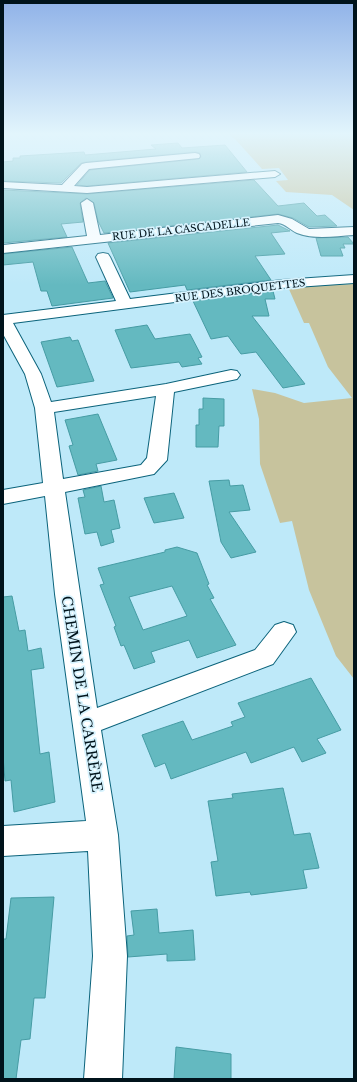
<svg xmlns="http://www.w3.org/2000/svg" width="357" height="1082" font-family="'Libre Baskerville',serif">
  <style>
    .green { fill: #c7c39d }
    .building { fill: #64b9c0; stroke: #469ca4; fill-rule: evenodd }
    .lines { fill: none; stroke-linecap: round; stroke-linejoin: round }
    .minor-casing { stroke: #0b637b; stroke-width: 2 }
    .minor { fill: #fff; fill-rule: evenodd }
    .labels { text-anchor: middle; stroke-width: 3.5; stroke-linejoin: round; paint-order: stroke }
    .far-street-label { font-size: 10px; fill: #00131b; stroke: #d7f3fe }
    .near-street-label { font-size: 14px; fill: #00131b; stroke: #d7f3fe }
  </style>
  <rect width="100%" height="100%" fill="#bee9f9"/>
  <g class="green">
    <polygon points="226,133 354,133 354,210 332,195 286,192 276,181 288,180 279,168 262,169 235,139"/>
    <polygon points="354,284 354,679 336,656 309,590 292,521 280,523 260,464 259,419 252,389 275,393 304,403 352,398 328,367 309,323 304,323 288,287"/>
  </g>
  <g class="building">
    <polygon points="178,143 182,148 225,145 247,172 87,186 77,185 90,170 199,159 201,157 200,153 195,152 86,162 81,163 61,183 3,181 3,162 13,161 13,158 20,158 20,156 84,152 85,155 156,149 151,145"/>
    <polygon points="254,180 278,206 304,203 317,216 325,215 337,226 309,227 293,218 278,214 104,233 98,221 94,203 86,198 80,203 83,222 61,224 67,237 3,243 3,190 87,194"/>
    <polygon points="278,225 290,231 271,233 285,254 255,256 271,280 187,290 185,285 130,292 108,243"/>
    <polygon points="348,237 354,244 343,244 345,248 340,248 343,256 321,256 316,238"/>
    <polygon points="72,247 88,283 105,281 113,298 52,306 47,291 41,291 33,262 3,265 3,254"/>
    <polygon points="273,291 275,299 265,299 269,316 252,316 305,384 283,388 256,352 241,354 228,336 211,339 193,301"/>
    <polygon points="147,325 155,339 190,334 202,357 198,358 202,364 182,367 179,362 131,368 115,330"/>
    <polygon points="70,337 72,341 78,340 94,381 57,387 41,342"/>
    <polygon points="203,398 224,399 224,426 219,426 218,447 196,447 196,425 199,425 199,409 203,409"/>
    <polygon points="98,414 117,460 96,464 98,471 78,475 69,446 73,445 65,420"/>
    <polygon points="229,480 230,486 243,485 250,510 229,512 256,552 231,558 221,542 209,481"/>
    <polygon points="101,486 104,502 114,500 120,528 111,530 114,542 101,546 97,532 85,534 78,498 85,497 83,490"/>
    <polygon points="174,493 184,518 154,523 144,498"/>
    <path d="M177 547 197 553 209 584 207 585 214 598 210 599 236 645 197 658 189 640 151 652 155 662 134 669 124 645 121 646 114 627 116 626 100 585 104 584 98 568 165 552V550ZM172 586 187 616 143 630 129 597Z"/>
    <polygon points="12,596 19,631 25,630 28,651 41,648 44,668 31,670 40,754 49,752 55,802 14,812 11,780 5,781 3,756 3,597"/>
    <polygon points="311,678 341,730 317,739 326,753 302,762 294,747 251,763 246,752 171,779 165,763 155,767 142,735 183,721 192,740 233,726 231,722 245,717 238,703"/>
    <polygon points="283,788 294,835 310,833 319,868 303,870 307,888 251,895 250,892 216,896 211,862 218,861 208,801 233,798 232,794"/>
    <polygon points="54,897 45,998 34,998 30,1039 21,1040 16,1079 3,1079 3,939 6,939 11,898"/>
    <polygon points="157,909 159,933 193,930 195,960 167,961 167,954 128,957 127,936 134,935 131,911"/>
    <polygon points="176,1047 231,1054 231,1079 174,1079"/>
  </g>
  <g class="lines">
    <defs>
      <g id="minor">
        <polygon points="195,153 199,154 200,156 199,158 89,169 74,186 87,187 275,171 280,174 275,177 87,193 3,188 3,182 62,185 82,164 86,163"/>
        <path d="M87 199 93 203 100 235 278 215 292 219 309 229 354 227V235C335 236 316 240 297 233 290 230 286 224 278 223L3 253V245L87 236 81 203Z"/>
        <path d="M103 253 108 254 110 257 130 299 282 280 354 275V283L282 288 13 323 41 374 51 402 166 384 231 370 237 371 240 375 237 379 174 392 167 460 154 474 65 492 97 708 255 650 275 625 284 622 293 625 296 632 273 664 101 730 118 835 127 956 122 1079H84L93 956 88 851 3 856V826L86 821 55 594 45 496 3 504V490L43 483 35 408 25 374 3 334V315L116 301 96 257 98 254ZM156 396 147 458 141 465 63 479 54 412Z"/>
      </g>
    </defs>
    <use href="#minor" class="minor-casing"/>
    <use href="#minor" class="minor"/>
  </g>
  <linearGradient id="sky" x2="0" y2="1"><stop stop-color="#90b2e8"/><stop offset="0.47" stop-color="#e2f5fc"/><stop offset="1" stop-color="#e2f5fc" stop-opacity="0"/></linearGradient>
  <rect width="357" height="285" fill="url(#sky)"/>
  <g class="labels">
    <g class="far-street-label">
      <text transform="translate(181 229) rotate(-6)" y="4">RUE DE LA CASCADELLE</text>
      <text transform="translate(240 290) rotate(-7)" y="4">RUE DES BROQUETTES</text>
    </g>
    <g class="near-street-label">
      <text transform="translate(82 694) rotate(81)" y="5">CHEMIN DE LA CARRÈRE</text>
    </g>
  </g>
  <rect width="357" height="1082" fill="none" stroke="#00131b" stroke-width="8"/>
</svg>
